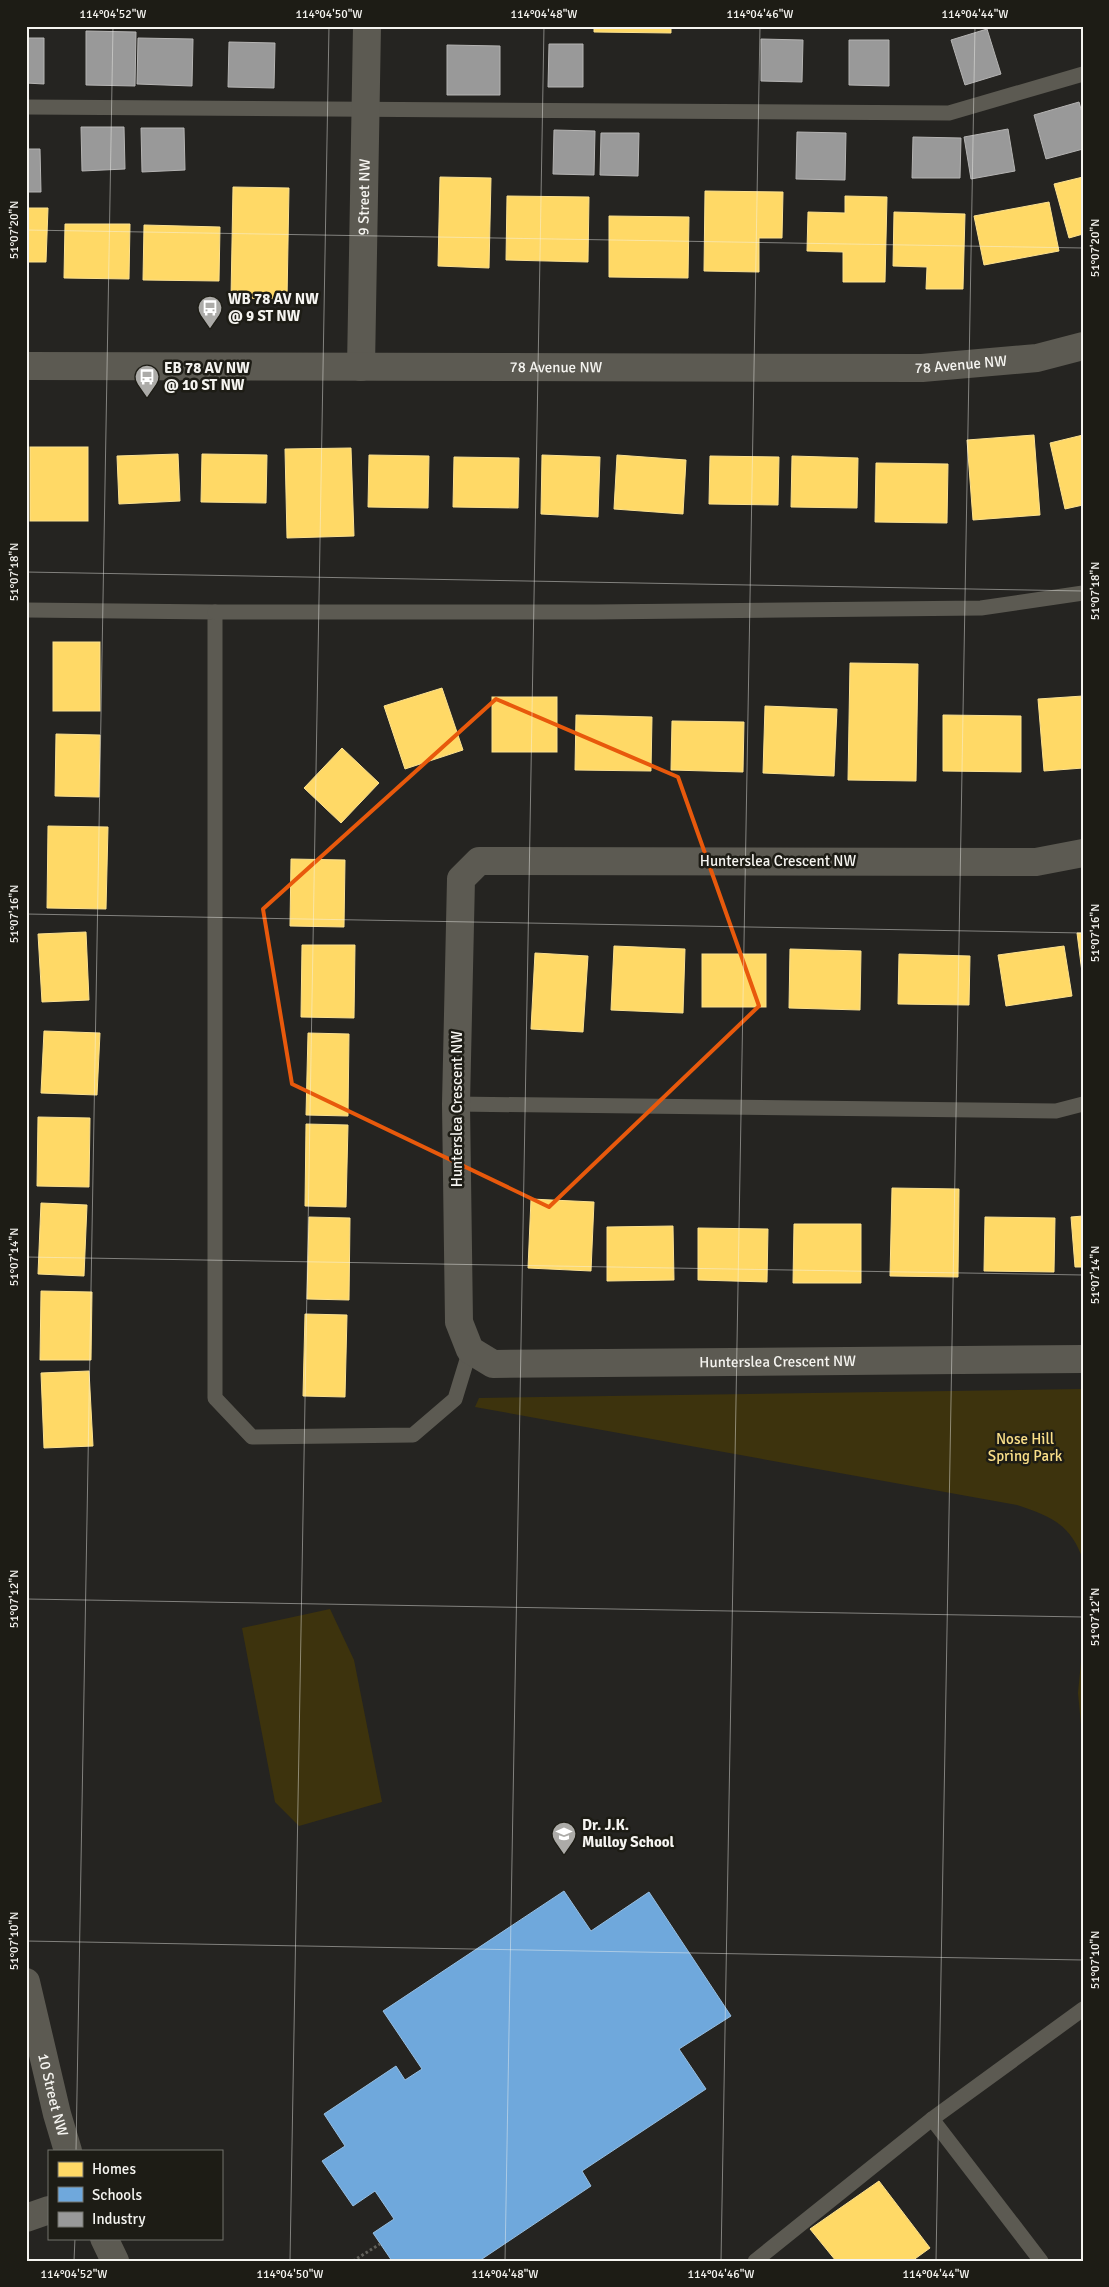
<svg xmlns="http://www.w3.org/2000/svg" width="1109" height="2287" font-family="Signika,sans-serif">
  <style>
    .green { fill: #3d330d }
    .homes { fill: #ffd966; stroke: #fce18f }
    .schools { fill: #6fa8dc; stroke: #97bfe2 }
    .industry { fill: #999; stroke: #b5b4b3 }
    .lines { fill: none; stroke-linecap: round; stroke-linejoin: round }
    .path { stroke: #61605a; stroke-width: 3; stroke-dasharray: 2.5 2.5; stroke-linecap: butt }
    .service { stroke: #5c5a52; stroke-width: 15 }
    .minor { stroke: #5c5a52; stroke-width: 28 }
    .tertiary { stroke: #5c5a52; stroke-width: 28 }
    .marked { fill: none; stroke: #e8590c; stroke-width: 4; stroke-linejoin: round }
    .ticks { fill: none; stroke: #f5f4f0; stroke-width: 1; stroke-opacity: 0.45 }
    .labels { text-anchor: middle; stroke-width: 5; stroke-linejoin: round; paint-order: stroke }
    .street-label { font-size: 15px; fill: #f5f4f0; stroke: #1d1c15 }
    .poi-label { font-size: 15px; font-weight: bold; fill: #f5f4f0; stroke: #1d1c15; text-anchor: start }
    .park-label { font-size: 15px; fill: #fbe089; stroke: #1d1c15 }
    .neatline { fill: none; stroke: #f5f4f0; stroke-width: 2 }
    .ticks-label { font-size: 12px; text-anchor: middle; fill: #f5f4f0 }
  </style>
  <rect width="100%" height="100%" fill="#252421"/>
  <g class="green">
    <path d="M1083 1389V1560C1071 1524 1050 1516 1017 1505L475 1407 479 1398Z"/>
    <polygon points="330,1609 354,1660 382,1802 299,1826 275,1802 242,1628"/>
    <polygon points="1083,1641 1083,1746 1078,1693"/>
  </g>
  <g class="homes">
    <polygon points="594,26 671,26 671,33 594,32"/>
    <polygon points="678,26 758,26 758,28 678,27"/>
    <polygon points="440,177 491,178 489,268 438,266"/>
    <polygon points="1083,177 1083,234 1069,238 1054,184"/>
    <polygon points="233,187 289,188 287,299 231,298"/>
    <polygon points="705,191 783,192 782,238 759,238 759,272 704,271"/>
    <polygon points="507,196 589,197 588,262 506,260"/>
    <polygon points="845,196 887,197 885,282 843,282 843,252 807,251 808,212 845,213"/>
    <polygon points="1049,202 1059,251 984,265 974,216"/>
    <polygon points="26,208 48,208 46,262 26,262"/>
    <polygon points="894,212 965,214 963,289 926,289 927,267 893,266"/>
    <polygon points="609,216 689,217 688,278 609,277"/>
    <polygon points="65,224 130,224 129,279 64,278"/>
    <polygon points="144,225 220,227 219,281 143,280"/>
    <polygon points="1034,435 1040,515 973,520 967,440"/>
    <polygon points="1083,435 1083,505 1065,509 1050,443"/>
    <rect x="30" y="447" width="58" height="74"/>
    <polygon points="351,448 354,536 287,538 285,449"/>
    <polygon points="178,454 180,501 119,504 117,456"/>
    <polygon points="202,454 267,455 266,503 201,502"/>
    <polygon points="369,455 429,456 428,508 368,507"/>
    <polygon points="542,455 600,457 598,517 541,514"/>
    <polygon points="617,455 686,460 683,514 614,509"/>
    <polygon points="710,456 779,457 778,505 709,504"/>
    <polygon points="792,456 858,458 857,508 791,507"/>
    <polygon points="454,457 519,458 518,508 453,507"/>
    <polygon points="876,463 948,464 947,523 875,522"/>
    <rect x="53" y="642" width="47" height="69"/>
    <polygon points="850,663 918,664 916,781 848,780"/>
    <polygon points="442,688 463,750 405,769 384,706"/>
    <polygon points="1083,696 1083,768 1044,771 1038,699"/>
    <rect x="492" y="697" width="65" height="55"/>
    <polygon points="765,706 837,709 834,776 763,773"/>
    <polygon points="576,715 652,717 651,771 575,770"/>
    <polygon points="943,715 1021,716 1021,772 943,771"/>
    <polygon points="672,721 744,722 743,772 671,770"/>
    <polygon points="56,734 100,735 99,797 55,796"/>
    <polygon points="342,748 379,783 341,823 304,788"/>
    <polygon points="48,826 108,827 106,909 47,908"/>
    <polygon points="291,859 345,860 344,927 290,926"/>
    <polygon points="86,932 89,1000 42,1002 38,934"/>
    <polygon points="1077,933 1083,933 1083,980"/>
    <polygon points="302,945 355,945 354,1018 301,1017"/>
    <polygon points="614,946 685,949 683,1013 611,1010"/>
    <polygon points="1064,946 1072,996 1006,1006 998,955"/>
    <polygon points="790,949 861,951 860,1010 789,1008"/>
    <polygon points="535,953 588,956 583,1032 531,1029"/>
    <rect x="702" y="954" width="64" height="53"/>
    <polygon points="899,954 970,956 969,1005 898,1004"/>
    <polygon points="44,1031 100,1033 97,1095 41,1093"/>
    <polygon points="308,1033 349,1034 348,1116 306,1115"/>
    <polygon points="38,1117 90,1118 89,1187 37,1186"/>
    <polygon points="306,1124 348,1125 346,1207 305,1206"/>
    <polygon points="892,1188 959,1189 958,1277 890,1276"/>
    <polygon points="531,1199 594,1202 591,1271 528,1268"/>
    <polygon points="41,1203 87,1205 84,1276 38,1274"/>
    <polygon points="1083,1216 1083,1267 1075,1267 1071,1217"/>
    <polygon points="309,1217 350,1218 349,1300 307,1299"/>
    <polygon points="985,1217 1055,1218 1054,1272 984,1271"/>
    <polygon points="794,1224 861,1224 861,1283 793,1283"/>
    <polygon points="673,1226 674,1280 607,1281 607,1227"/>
    <polygon points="698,1228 768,1229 767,1282 698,1280"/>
    <polygon points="41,1291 92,1292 91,1360 40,1360"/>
    <polygon points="305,1314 347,1315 345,1397 303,1396"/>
    <polygon points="89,1371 93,1446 44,1448 41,1373"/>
    <polygon points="879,2181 930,2248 912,2261 836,2261 810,2229"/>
  </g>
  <polygon class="schools" points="564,1891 591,1931 649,1892 731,2016 679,2049 706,2089 582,2171 591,2186 479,2261 392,2261 373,2233 394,2219 375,2191 353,2206 322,2161 345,2146 324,2114 396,2066 405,2080 422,2069 383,2011"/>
  <g class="industry">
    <polygon points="987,29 1001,74 965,85 951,40"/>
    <polygon points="86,31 136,32 135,86 86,85"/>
    <polygon points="26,38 44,38 44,84 26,83"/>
    <polygon points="138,38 193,39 192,86 137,84"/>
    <polygon points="761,39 803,40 802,82 761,81"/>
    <polygon points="849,40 889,40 889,86 849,85"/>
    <polygon points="229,42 275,43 274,88 228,87"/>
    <polygon points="549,44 583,44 583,87 548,87"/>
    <polygon points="447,45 500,46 500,95 447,95"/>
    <polygon points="1079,102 1083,116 1083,149 1046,159 1034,115"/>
    <polygon points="81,127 124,127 125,169 82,171"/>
    <polygon points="141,128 184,128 185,170 142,172"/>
    <polygon points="1008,129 1015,171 971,179 964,137"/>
    <polygon points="554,130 595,131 594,175 553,174"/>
    <polygon points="797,132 846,133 845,180 796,179"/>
    <polygon points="601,133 639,133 638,176 600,175"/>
    <polygon points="913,137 961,138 960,178 912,178"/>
    <polygon points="26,149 40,149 41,192 26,192"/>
  </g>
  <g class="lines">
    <polyline class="path" points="353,2261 380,2244"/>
    <g class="service">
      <polyline points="26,107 949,113 1083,74"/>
      <polyline points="26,610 215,612 215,1398 252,1437 413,1435 455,1399 470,1350"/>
      <polyline points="215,612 595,612 981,608 1083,593"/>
      <polyline points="456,1104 1056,1111 1083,1104"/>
      <polyline points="932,2119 1041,2261"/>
      <polyline points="755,2261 932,2119 1083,2009"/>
    </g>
    <g class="minor">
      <path id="s1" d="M361 367 367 26"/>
      <path id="s2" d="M1083 853 1036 862 479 861 461 879 456 1104 459 1322 470 1350 493 1364 1083 1359"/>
      <path id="s3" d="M26 1982 57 2114 68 2151"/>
      <polyline points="26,2218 49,2210"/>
      <polyline points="104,2238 115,2261"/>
    </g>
    <path class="tertiary" id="s4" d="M26 366 922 368 1037 358 1083 346"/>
  </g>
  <path class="marked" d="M496 699 678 777 759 1006 549 1207 292 1084 263 909Z"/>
  <path class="ticks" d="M26 230 1083 248M26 572 1083 591M26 914 1083 933M26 1257 1083 1275M26 1599 1083 1617M26 1941 1083 1960M76 2151 113 26M74 2261 75 2238M290 2261 329 26M505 2261 544 26M721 2261 760 26M936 2261 975 26"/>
  <defs>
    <symbol id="bus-pin" viewBox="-11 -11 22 30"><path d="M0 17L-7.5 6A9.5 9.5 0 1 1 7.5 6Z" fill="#acaba8" stroke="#1d1c15"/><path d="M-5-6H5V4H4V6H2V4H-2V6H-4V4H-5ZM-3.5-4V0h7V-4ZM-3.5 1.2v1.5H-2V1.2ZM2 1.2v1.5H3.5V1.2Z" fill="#fff"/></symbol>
    <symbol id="school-pin" viewBox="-11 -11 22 30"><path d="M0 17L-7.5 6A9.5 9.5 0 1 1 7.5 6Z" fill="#acaba8" stroke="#1d1c15"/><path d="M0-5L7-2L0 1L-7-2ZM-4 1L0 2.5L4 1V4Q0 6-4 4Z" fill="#fff"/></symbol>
  </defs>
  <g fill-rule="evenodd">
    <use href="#bus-pin" x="196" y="294" width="28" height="38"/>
    <use href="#bus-pin" x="133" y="363" width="28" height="38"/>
    <use href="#school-pin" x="550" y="1820" width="28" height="38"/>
  </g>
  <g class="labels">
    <g class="street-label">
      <text dy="5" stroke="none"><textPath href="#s1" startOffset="170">9 Street NW</textPath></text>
      <text dy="5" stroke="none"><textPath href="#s4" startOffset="935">78 Avenue NW</textPath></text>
      <text dy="5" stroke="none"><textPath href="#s4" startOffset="530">78 Avenue NW</textPath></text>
      <text x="778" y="866">Hunterslea Crescent NW</text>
      <text transform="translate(457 1109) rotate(-90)" y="5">Hunterslea Crescent NW</text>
      <text dy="5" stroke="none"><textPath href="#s2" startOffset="1415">Hunterslea Crescent NW</textPath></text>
      <text dy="5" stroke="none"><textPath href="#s3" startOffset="116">10 Street NW</textPath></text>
    </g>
    <g class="poi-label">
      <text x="228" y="304">WB 78 AV NW<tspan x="228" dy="17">@ 9 ST NW</tspan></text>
      <text x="164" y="373">EB 78 AV NW<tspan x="164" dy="17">@ 10 ST NW</tspan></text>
      <text x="582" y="1830">Dr. J.K.<tspan x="582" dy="17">Mulloy School</tspan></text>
    </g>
    <g class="park-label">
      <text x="1025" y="1444">Nose Hill<tspan x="1025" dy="17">Spring Park</tspan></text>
    </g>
  </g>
  <rect width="1109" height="2287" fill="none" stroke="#1d1c15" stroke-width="55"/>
  <rect x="48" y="2150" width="175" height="90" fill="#1d1c15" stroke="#73726d"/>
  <rect x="58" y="2162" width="25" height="15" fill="#ffd966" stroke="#73726d"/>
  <text x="92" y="2174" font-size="15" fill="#f5f4f0">Homes</text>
  <rect x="58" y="2187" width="25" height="15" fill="#6fa8dc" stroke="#73726d"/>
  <text x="92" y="2200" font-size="15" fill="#f5f4f0">Schools</text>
  <rect x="58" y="2212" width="25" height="15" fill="#999999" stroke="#73726d"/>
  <text x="92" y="2224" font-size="15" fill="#f5f4f0">Industry</text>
  <rect x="28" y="28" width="1054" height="2232" class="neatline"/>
  <g class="ticks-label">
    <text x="113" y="18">114°04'52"W</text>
    <text x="329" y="18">114°04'50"W</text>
    <text x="544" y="18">114°04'48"W</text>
    <text x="760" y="18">114°04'46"W</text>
    <text x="975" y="18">114°04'44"W</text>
    <text transform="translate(14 230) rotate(-90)" y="4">51°07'20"N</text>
    <text transform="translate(1095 248) rotate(-90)" y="4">51°07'20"N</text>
    <text transform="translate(14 572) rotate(-90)" y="4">51°07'18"N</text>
    <text transform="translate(1095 591) rotate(-90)" y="4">51°07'18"N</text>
    <text transform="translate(14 914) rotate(-90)" y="4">51°07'16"N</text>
    <text transform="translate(1095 933) rotate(-90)" y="4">51°07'16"N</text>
    <text transform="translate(14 1257) rotate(-90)" y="4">51°07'14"N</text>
    <text transform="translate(1095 1275) rotate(-90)" y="4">51°07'14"N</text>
    <text transform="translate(14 1599) rotate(-90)" y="4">51°07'12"N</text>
    <text transform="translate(1095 1617) rotate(-90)" y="4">51°07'12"N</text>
    <text transform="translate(14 1941) rotate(-90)" y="4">51°07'10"N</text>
    <text transform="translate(1095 1960) rotate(-90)" y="4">51°07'10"N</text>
    <text x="74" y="2278">114°04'52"W</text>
    <text x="290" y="2278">114°04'50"W</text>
    <text x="505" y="2278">114°04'48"W</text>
    <text x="721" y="2278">114°04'46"W</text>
    <text x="936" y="2278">114°04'44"W</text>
  </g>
</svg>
